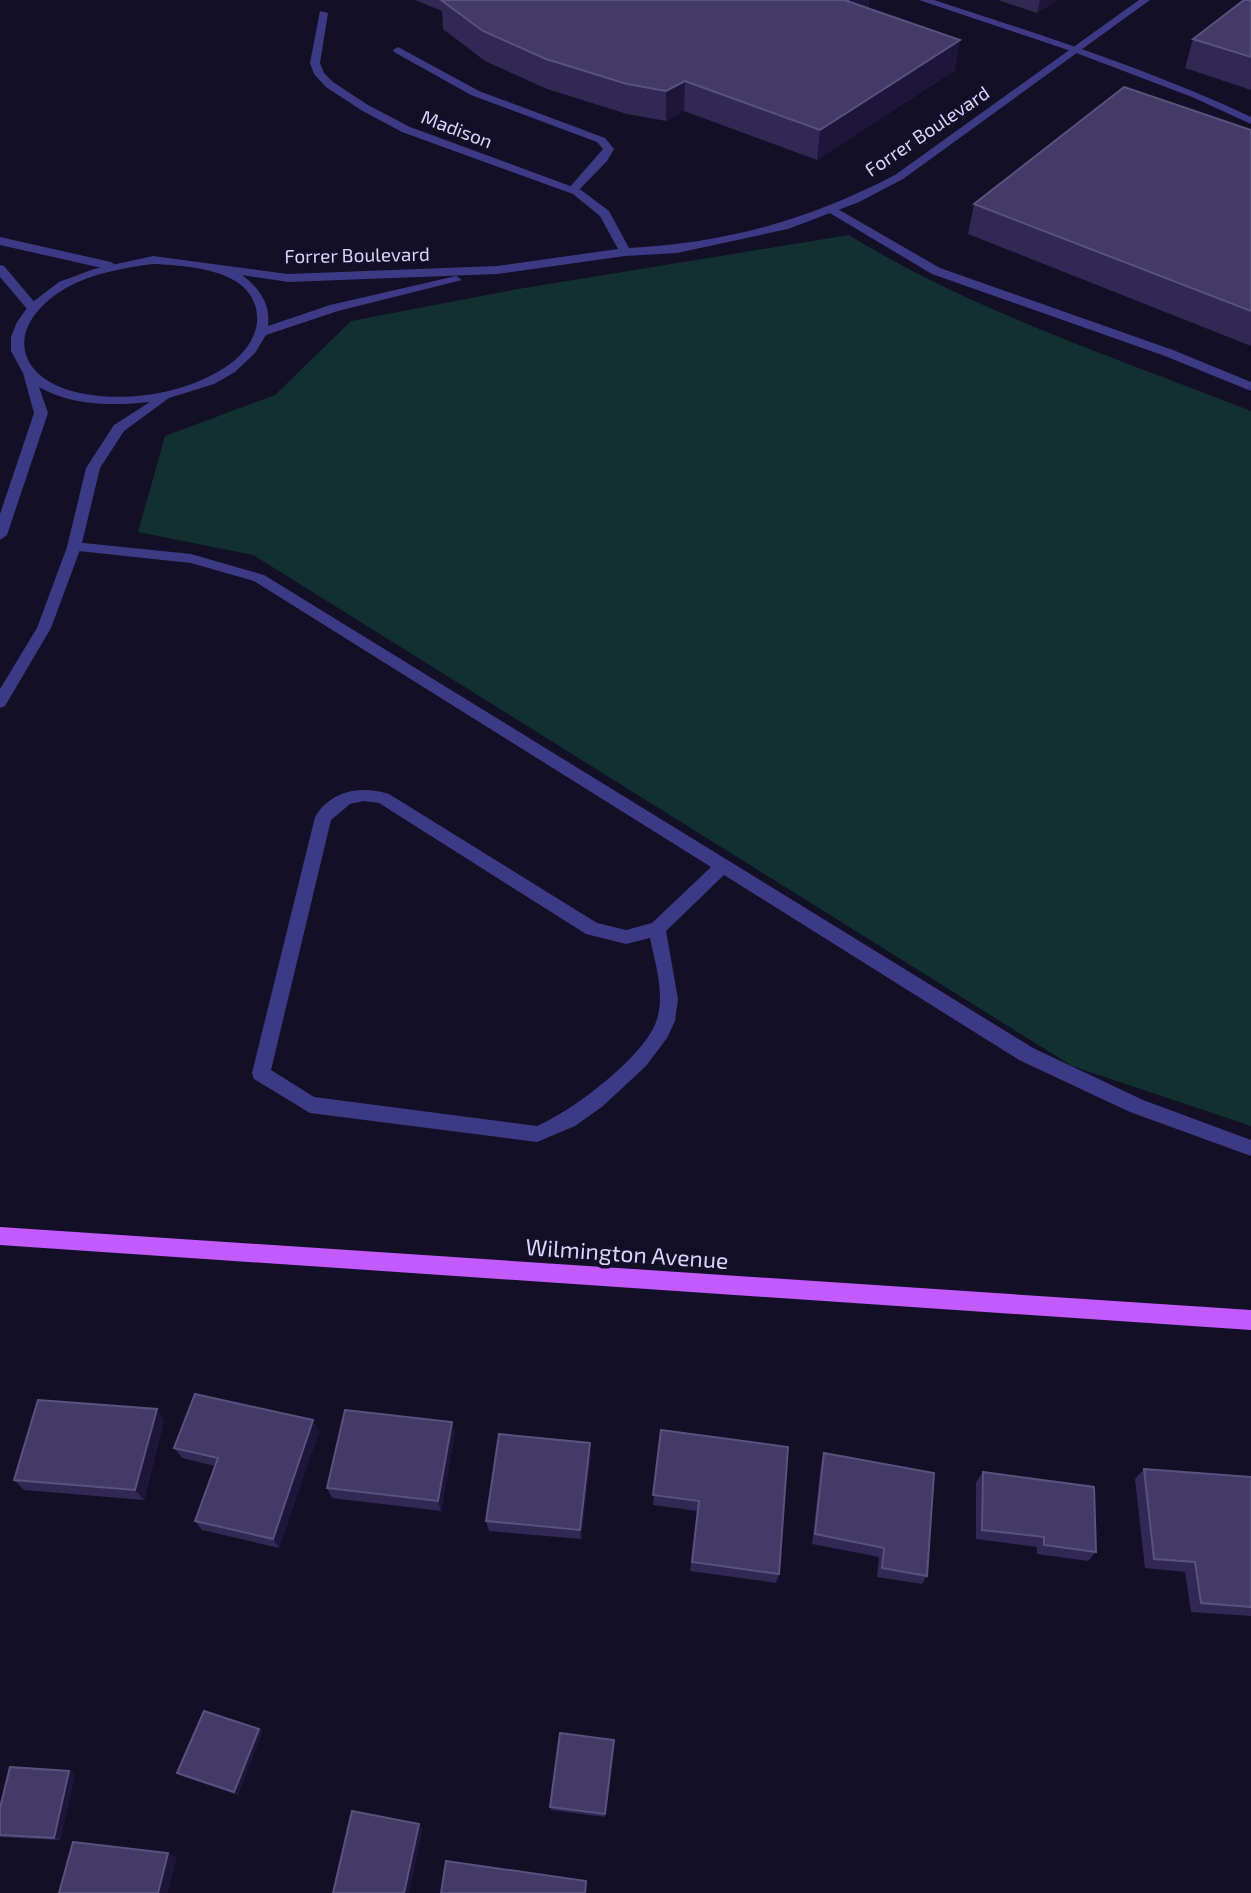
<svg xmlns="http://www.w3.org/2000/svg" width="1251" height="1893" font-family="'Exo 2',sans-serif">
  <style>
    .green { fill: #12302f }
    .lines { fill: none; stroke-linecap: round; stroke-linejoin: round }
    .lane { fill: #3d3a85; fill-rule: evenodd }
    .street { fill: #3d3a85; fill-rule: evenodd }
    .primary { fill: #c25bff; fill-rule: evenodd }
    .wall { fill: #312854 }
    .shaded-wall { fill: #1d163a }
    .building { fill: #433a66; stroke: #5a527e; stroke-width: 2 }
    .labels { text-anchor: middle; stroke-width: 7; stroke-linejoin: round; paint-order: stroke }
    .far-street-label { font-size: 19px; fill: #d9d4ff; stroke: #130f26 }
    .street-label { font-size: 23px; fill: #d9d4ff; stroke: #130f26 }
  </style>
  <rect width="100%" height="100%" fill="#130f26"/>
  <path class="green" d="M849 235C972 311 1117 358 1251 411V1126L1072 1066 253 555 138 532 165 436 275 395 351 321 518 289Z"/>
  <g class="lines">
    <g class="lane">
      <path d="M919 0H934C1041 35 1149 69 1251 117V124L1192 97 1071 51Z"/>
      <polygon points="398,47 479,91 605,138 614,149 607,161 577,192 569,192 569,188 603,149 597,142 471,95 394,52 393,50"/>
      <polygon points="828,208 836,208 940,268 1173,350 1251,382 1251,391 1165,356 932,274 828,212"/>
      <polygon points="0,237 111,262 117,266 111,270 0,245"/>
      <polygon points="0,265 4,266 36,304 36,310 28,310 0,277"/>
      <path d="M74 542 191 554 264 575 1033 1048 1143 1100 1251 1140V1156L1130 1112 1019 1060 724 875 666 931 678 999 675 1021 667 1038 646 1066 603 1106 575 1126 537 1142 310 1113 254 1079 252 1073 315 817C331 790 361 785 389 794L597 923 626 930 652 923 711 867 254 581 191 563 69 550 67 547ZM364 801 379 803 586 934 626 944 650 938C655 963 665 993 657 1019 647 1055 571 1112 537 1126L314 1097 271 1070 331 820 350 804Z"/>
    </g>
    <path class="street" d="M1139 0H1150L903 179 859 202 788 229 677 253 625 256 497 274 288 282 242 275C259 288 271 304 268 326L330 305 456 276 462 280 338 311 266 335 255 353 235 372 214 384 169 398 124 431 100 468 81 547 51 628 5 706 0 708V689L37 628 67 547 86 468 114 425 150 402C114 406 72 406 39 387L48 413 7 535 0 540V514L34 413 23 373 11 351V337L17 322 30 304 59 282 94 269 153 256 288 274 497 266 618 249 600 216 573 194 402 132 361 110 326 87 314 74 310 63 320 11 328 13 320 63 324 73 333 82 368 105 410 127 581 190 609 211 629 248C727 243 808 220 895 175ZM153 264C190 266 260 269 257 322 255 342 240 358 224 368 185 393 131 402 85 394 13 381 3 325 66 288 93 273 123 268 153 264Z"/>
    <polygon class="primary" points="0,1227 1251,1310 1251,1330 0,1245"/>
  </g>
  <g class="wall">
    <polygon points="415,0 869,0 868,8 955,70 817,160 684,111 666,121 627,114 547,89 485,61 443,29 442,11"/>
    <polygon points="998,0 1057,0 1037,13"/>
    <polygon points="1251,0 1251,90 1185,68 1193,39"/>
    <polygon points="1251,130 1251,346 968,234 974,204"/>
    <polygon points="164,1420 144,1500 24,1490 14,1480"/>
    <polygon points="661,1430 779,1574 776,1583 690,1571 697,1511 653,1505"/>
    <polygon points="319,1431 279,1548 202,1530 195,1521 215,1466 182,1458 174,1448"/>
    <polygon points="455,1433 441,1511 332,1498 327,1488"/>
    <polygon points="591,1453 581,1539 489,1531 486,1521"/>
    <polygon points="824,1453 927,1576 922,1584 877,1577 879,1557 812,1544 821,1464"/>
    <polygon points="1144,1469 1251,1477 1251,1616 1191,1612 1185,1572 1145,1568 1135,1479"/>
    <polygon points="983,1472 1096,1552 1088,1561 1037,1554 1037,1547 976,1539 976,1482"/>
    <polygon points="259,1729 262,1732 238,1795 182,1776 177,1773"/>
    <polygon points="614,1744 605,1817 551,1810 550,1807"/>
    <polygon points="69,1771 75,1774 60,1840 0,1837 0,1808"/>
  </g>
  <g class="shaded-wall">
    <polygon points="849,0 869,0 867,16 844,30"/>
    <polygon points="1040,0 1057,0 1037,13"/>
    <polygon points="960,40 955,70 817,160 820,130"/>
    <polygon points="685,81 684,111 666,121 666,91"/>
    <polygon points="157,1409 164,1420 144,1500 135,1490"/>
    <polygon points="313,1420 319,1431 279,1548 273,1539"/>
    <polygon points="452,1422 455,1433 441,1511 438,1501"/>
    <polygon points="590,1443 591,1453 581,1539 580,1530"/>
    <polygon points="259,1729 262,1732 238,1795 234,1792"/>
    <polygon points="69,1771 75,1774 60,1840 54,1838"/>
    <polygon points="419,1824 423,1829 409,1893 404,1893"/>
    <polygon points="168,1853 177,1857 168,1893 158,1893"/>
  </g>
  <g class="building">
    <polygon points="441,0 849,0 847,1 960,40 820,130 685,81 666,91 627,84 546,59 483,31"/>
    <polygon points="1244,0 1251,0 1251,57 1193,39"/>
    <polygon points="1124,87 1251,130 1251,311 974,204"/>
    <polygon points="195,1394 313,1420 273,1539 195,1521 218,1458 174,1448"/>
    <polygon points="38,1400 157,1409 135,1490 14,1480"/>
    <polygon points="345,1410 452,1422 438,1501 327,1488"/>
    <polygon points="661,1430 788,1447 779,1574 692,1562 699,1501 653,1495"/>
    <polygon points="499,1434 590,1443 580,1530 486,1521"/>
    <polygon points="824,1453 934,1473 927,1576 882,1568 884,1548 815,1534"/>
    <polygon points="1144,1469 1251,1477 1251,1607 1201,1603 1195,1562 1154,1559"/>
    <polygon points="983,1472 1094,1487 1096,1552 1044,1545 1044,1537 982,1530"/>
    <polygon points="204,1711 259,1729 234,1792 177,1773"/>
    <polygon points="560,1733 614,1740 605,1814 550,1807"/>
    <polygon points="10,1767 69,1771 54,1838 0,1835 0,1808"/>
    <polygon points="352,1811 419,1824 404,1893 333,1893"/>
    <polygon points="73,1842 168,1853 158,1893 59,1893"/>
    <polygon points="446,1861 586,1881 585,1893 441,1893"/>
  </g>
  <g class="labels">
    <g class="far-street-label">
      <text transform="translate(457 129) rotate(21)" y="7">Madison</text>
      <text transform="translate(927 131) rotate(-34)" y="7">Forrer Boulevard</text>
      <text transform="translate(357 255) rotate(-1)" y="7">Forrer Boulevard</text>
    </g>
    <g class="street-label">
      <text transform="translate(627 1254) rotate(4)" y="8">Wilmington Avenue</text>
    </g>
  </g>
</svg>
